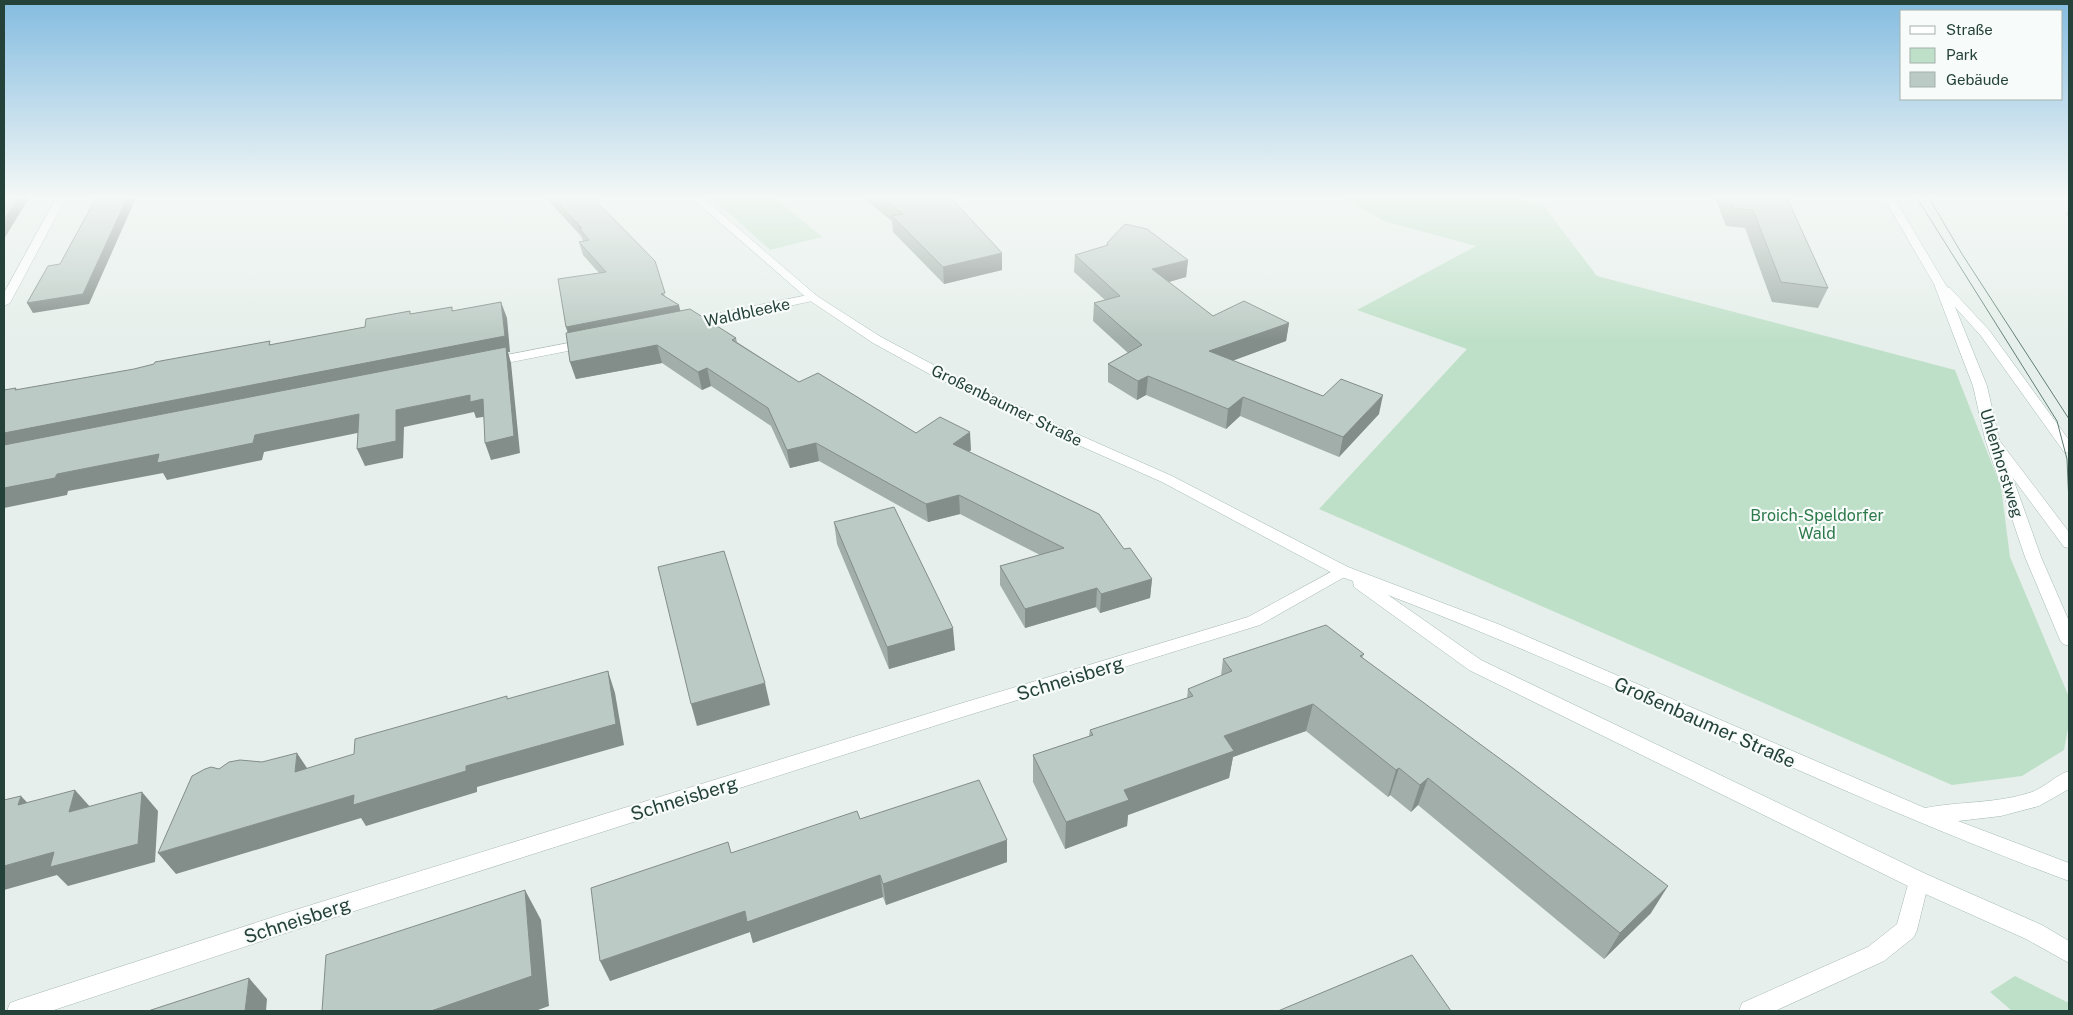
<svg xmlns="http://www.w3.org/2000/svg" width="2073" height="1015" font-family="'Public Sans',sans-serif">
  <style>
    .green { fill: #bfe0c8 }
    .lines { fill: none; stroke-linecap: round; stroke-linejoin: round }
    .lane-casing { stroke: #a8b8b2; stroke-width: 1 }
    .street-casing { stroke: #a8b8b2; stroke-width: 1 }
    .secondary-casing { stroke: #a4bbb3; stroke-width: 1 }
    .lane { fill: #fff; fill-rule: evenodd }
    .street { fill: #fff; fill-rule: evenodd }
    .secondary { fill: #fff; fill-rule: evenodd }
    .tram { stroke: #5f7d75; stroke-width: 1 }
    .wall { fill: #a1aea9 }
    .shaded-wall { fill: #838d89 }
    .building { fill: #bbcac4; stroke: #838d89 }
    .labels { text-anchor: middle; stroke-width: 4.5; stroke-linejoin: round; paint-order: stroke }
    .street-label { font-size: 16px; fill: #24423a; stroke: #f7fbf9 }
    .park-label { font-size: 16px; fill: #2d7a4b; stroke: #f7fbf9 }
    .near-street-label { font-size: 19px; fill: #24423a; stroke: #f7fbf9 }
  </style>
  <rect width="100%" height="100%" fill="#e6efeb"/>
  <g class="green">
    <polygon points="712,198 775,198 822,237 770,250"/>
    <polygon points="1344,198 1513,198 1543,205 1597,276 1955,370 2001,487 2010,557 2069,697 2069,723 2064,750 2022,776 1952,785 1319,509 1467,349 1357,310 1476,246 1384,221"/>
    <polygon points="2015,976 2069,1003 2069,1011 2012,1011 1990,992"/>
  </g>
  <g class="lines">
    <defs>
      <polygon id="lane" points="1994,439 1999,440 2069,532 2069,548 2064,547 1987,443"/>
      <g id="street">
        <polygon points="56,198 66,198 10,303 4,306 4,293"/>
        <polygon points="813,294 817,296 819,298 817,300 687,328 681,324 687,320"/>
        <polygon points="589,339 595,343 593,346 491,366 485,362 491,358"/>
        <polygon points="1342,566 1348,567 1350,571 1348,575 1260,625 956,719 295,930 51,1011 7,1011 10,1003 18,1000 295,910 956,705 1248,617"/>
        <polygon points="1919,872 1926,874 1929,881 1917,930 1914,937 1884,961 1775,1011 1739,1011 1742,1003 1868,947 1897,924 1909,881 1912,874"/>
      </g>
      <g id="secondary">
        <path d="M692 198H703L817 296 881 337 945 371 1068 430 1172 476 1348 567 1498 624 1925 808C1960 801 1997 804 2032 792 2045 787 2056 775 2069 771V789L2039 806 2001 816 1958 821 2069 863V881C1838 796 1618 683 1388 595L1481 660 1926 874 2042 925 2069 941V963L2026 939 1912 888 1469 670 1354 587 1353 581 1336 575 1162 482 1058 436 935 377 873 343 809 300Z"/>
        <polygon points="1884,198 1894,198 1947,287 1950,288 1989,330 2069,440 2069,453 2064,452 1981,336 1955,307 1987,386 1999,439 2041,557 2069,621 2069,646 2063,644 2060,640 2025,557 1985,439 1973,386 1934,284"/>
      </g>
    </defs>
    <use href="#lane" class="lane-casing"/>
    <use href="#street" class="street-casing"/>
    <use href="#secondary" class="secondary-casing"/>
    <use href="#lane" class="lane"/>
    <use href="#street" class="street"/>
    <use href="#secondary" class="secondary"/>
    <g class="tram">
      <polyline points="1917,198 2057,421 2067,459 2069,503"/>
      <polyline points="1929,198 1962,254 2069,419"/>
    </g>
  </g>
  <g class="wall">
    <polygon points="546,198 593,198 666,297 680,311 736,338 737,342 799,382 916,433 971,450 969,452 1124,549 1152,579 1150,598 1100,613 1096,607 1025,628 1000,585 1000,566 1040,555 960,514 928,522 819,461 790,468 771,426 711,386 702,390 662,363 576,379 570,362 568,333 566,327 599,273 583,255 579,242 583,241 581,236"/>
    <polygon points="863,198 950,198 1002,253 1002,270 944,284 893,232 892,221"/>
    <polygon points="1715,198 1787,198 1828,288 1818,308 1772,302 1745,228 1726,226"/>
    <polygon points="2069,209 2069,218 2066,214"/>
    <polygon points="1107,243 1188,260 1186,277 1169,282 1213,316 1289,323 1286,341 1232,361 1323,396 1379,414 1339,457 1240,416 1226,429 1146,395 1137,400 1108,382 1108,364 1128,353 1093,321 1094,303 1105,300 1074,272 1075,255 1106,246"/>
    <polygon points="834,522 955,650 889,669 837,544"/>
    <polygon points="1364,654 1362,658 1651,913 1604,959 1418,805 1411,812 1390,795 1388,797 1306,731 1233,757 1229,778 1128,815 1127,826 1065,849 1033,782 1033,755 1089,736 1090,730 1187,698 1188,689 1221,676 1223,659"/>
    <polygon points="860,819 1007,862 886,905 883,897 753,943 750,932 610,981 732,853"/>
  </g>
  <g class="shaded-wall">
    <polygon points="18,198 29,198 4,239 4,220"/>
    <polygon points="127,198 136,198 89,304 33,313 27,303"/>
    <polygon points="1002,253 1002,270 944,284 943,267"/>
    <polygon points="1188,260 1186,277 1151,287 1152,269"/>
    <polygon points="501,302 507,318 510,352 508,352 511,363 520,453 491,460 485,443 506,353 4,452 4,433"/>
    <polygon points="679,305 682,318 570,340 566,327"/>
    <polygon points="1289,323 1286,341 1207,370 1209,351"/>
    <polygon points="657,345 662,363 576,379 570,362"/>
    <polygon points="707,368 711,386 702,390 698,372"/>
    <polygon points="1148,376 1146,395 1137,400 1138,381"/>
    <polygon points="470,395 483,399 489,416 476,418 474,412 404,427 403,458 365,466 357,449 396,410"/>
    <polygon points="1383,395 1379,414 1339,457 1343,437"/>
    <polygon points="1243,397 1240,416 1226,429 1228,409"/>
    <polygon points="359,414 367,431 264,452 262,460 167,480 163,473 68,491 67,495 4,508 4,488 57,474"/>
    <polygon points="970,432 971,450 954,463 953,444"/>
    <polygon points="816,443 819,461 790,468 787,450"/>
    <polygon points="959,495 960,514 928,522 926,504"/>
    <polygon points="1152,579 1150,598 1100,613 1101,594"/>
    <polygon points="1097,588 1096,607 1025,628 1025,609"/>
    <polygon points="953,628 955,650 889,669 887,647"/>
    <polygon points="608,671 615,693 624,745 477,787 477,792 366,826 361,818 176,874 158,853 354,795 466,766"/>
    <polygon points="765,683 770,705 697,726 691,704"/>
    <polygon points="1313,704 1306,731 1233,757 1229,778 1128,815 1127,826 1065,849 1066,822 1224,736"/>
    <polygon points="297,753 311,774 295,772"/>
    <polygon points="1399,768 1390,795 1388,797 1396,770"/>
    <polygon points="1428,778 1418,805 1411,812 1420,785"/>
    <polygon points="75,790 92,809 69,812"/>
    <polygon points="142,792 158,811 155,862 68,886 57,875 4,890 4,866"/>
    <polygon points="21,796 39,815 18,805"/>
    <polygon points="1007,840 1007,862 886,905 883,884"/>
    <polygon points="880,875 883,897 753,943 750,932 610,981 600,961 745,911"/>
    <polygon points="1668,886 1651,913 1604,959 1620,933"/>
    <polygon points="525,890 541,920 549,1006 535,1011 431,1011"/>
    <polygon points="249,978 267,999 266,1011 245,1011"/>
  </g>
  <g class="building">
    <polygon points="4,198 18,198 4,220"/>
    <polygon points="96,198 127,198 83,294 27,303 48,266 60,264"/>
    <polygon points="553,198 593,198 655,261 665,293 661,294 679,305 566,327 558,279 606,272 579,242 589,240 579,228 582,228"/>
    <polygon points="882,198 950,198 953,200 1002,253 943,267 892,216 903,214"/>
    <polygon points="1729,198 1787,198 1828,288 1781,282 1753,210 1733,208"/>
    <polygon points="1125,224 1147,229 1188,260 1152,269 1213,316 1244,301 1289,323 1209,351 1323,396 1341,379 1383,395 1343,437 1243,397 1228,409 1148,376 1138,381 1108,364 1142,345 1094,303 1120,296 1075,255 1108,245 1107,243"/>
    <polygon points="501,302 505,336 4,433 4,390 16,388 15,390 134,369 154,364 155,362 270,341 269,345 365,327 366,319 410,311 410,314 452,307 452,311"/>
    <polygon points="690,309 736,338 732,340 799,382 818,373 916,433 940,417 970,432 953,444 1099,514 1124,549 1130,548 1152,579 1101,594 1097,588 1025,609 1000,566 1064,548 959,495 926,504 816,443 787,450 768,408 707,368 698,372 657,345 570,362 566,333"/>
    <polygon points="506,347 514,436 485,443 483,399 470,402 470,395 396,410 396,441 357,449 359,414 255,435 253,443 157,463 159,454 57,474 55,478 4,488 4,445"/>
    <polygon points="894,507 953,628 887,647 834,522"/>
    <polygon points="724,551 765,683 691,704 658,567"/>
    <polygon points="1326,625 1364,654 1360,656 1514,769 1668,886 1620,933 1428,778 1420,785 1399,768 1396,770 1313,704 1224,736 1234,751 1124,790 1129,800 1066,822 1033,755 1093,735 1090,730 1193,696 1188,689 1232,671 1223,659"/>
    <polygon points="608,671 616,724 466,766 466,771 353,805 354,795 158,853 192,776 205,769 211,767 219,769 229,762 240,760 262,762 297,753 295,772 354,754 355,739 507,696 507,699"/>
    <polygon points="979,780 1007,840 883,884 880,875 747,922 745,911 600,961 591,888 728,842 731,853 857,811 860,819"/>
    <polygon points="75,790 69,812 142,792 138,844 50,867 54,852 4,866 4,800 21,796 18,805"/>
    <polygon points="525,890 532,976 431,1011 322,1011 326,955"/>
    <polygon points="1412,955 1451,1011 1278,1011"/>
    <polygon points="249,978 245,1011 148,1011"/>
  </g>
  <linearGradient id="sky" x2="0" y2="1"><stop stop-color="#84bce0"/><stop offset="0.58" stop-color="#f4f8f6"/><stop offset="1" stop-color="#f4f8f6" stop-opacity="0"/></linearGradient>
  <rect width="2073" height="340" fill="url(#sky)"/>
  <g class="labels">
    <g class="street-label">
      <text transform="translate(747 312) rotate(-12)" y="6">Waldbleeke</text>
      <text transform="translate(1007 405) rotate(26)" y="6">Großenbaumer Straße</text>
      <text transform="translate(2002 463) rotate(73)" y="6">Uhlenhorstweg</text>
    </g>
    <g class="park-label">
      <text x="1817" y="521">Broich-Speldorfer<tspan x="1817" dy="18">Wald</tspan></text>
    </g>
    <g class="near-street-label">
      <text transform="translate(1070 678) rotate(-17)" y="7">Schneisberg</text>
      <text transform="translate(1705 722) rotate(24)" y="7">Großenbaumer Straße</text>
      <text transform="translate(684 798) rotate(-17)" y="7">Schneisberg</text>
      <text transform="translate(297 920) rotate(-18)" y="7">Schneisberg</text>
    </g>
  </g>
  <rect width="2073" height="1015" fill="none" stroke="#24423a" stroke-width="10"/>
  <rect x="1900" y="10" width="162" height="90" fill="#f7fbf9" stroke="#a3b1ad"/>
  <rect x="1910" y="26" width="25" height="8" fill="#ffffff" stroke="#a3b1ad"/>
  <text x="1946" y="35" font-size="15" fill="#24423a">Straße</text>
  <rect x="1910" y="48" width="25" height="15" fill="#bfe0c8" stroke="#a3b1ad"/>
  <text x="1946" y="60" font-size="15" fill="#24423a">Park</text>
  <rect x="1910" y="72" width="25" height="15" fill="#bbcac4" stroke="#a3b1ad"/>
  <text x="1946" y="85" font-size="15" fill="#24423a">Gebäude</text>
</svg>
